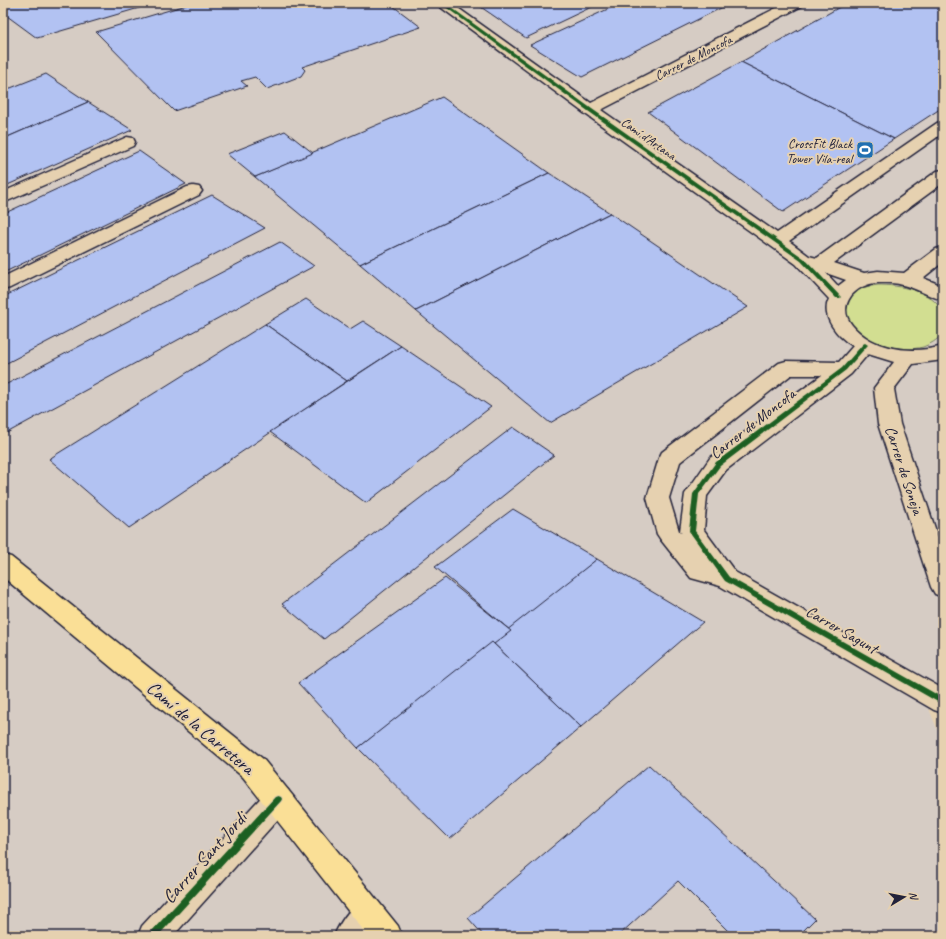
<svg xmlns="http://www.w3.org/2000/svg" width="946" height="939" font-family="Caveat,sans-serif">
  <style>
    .built { fill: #d6ccc4 }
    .green { fill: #d2de91; stroke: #7a8066 }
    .building { fill: #b2c2f2; stroke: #22223b }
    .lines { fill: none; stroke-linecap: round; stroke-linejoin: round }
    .minor-casing { stroke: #22223b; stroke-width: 3 }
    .major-casing { stroke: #22223b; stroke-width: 3 }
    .minor { fill: #e6d1b0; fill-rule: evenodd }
    .major { fill: #fadf96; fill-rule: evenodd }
    .cycleway-casing { stroke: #e6d1b0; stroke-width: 2 }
    .cycleway { fill: #1b5e20; fill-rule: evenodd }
    .labels { text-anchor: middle; stroke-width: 4; stroke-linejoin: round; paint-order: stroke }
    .far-street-label { font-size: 13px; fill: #22223b; stroke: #e6d1b0 }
    .far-poi-label { font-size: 13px; fill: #22223b; stroke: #e6d1b0; text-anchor: end }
    .street-label { font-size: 16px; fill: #22223b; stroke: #e6d1b0 }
    .near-street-label { font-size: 19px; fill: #22223b; stroke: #e6d1b0 }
  </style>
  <rect width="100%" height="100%" fill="#e6d1b0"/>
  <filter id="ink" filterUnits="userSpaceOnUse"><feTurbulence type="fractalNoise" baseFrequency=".025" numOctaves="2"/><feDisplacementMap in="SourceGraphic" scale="8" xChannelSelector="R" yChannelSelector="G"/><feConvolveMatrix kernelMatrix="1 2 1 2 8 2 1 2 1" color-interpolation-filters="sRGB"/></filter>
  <g filter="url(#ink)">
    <polygon class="built" points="3,3 943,3 943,702 922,691 943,744 943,936 3,936"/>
    <path class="green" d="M878 285C898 285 933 290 942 312 945 318 943 327 943 334 937 340 931 344 923 347 899 353 869 344 853 326 846 318 843 311 848 301 850 296 855 291 860 289 866 286 873 286 878 285Z"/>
    <g class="building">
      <polygon points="8,3 156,3 37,38 3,13 3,4"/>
      <polygon points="193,3 389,3 421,27 302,67 305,70 301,76 267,89 255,77 241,81 247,86 174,111 96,32"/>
      <polygon points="475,3 600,3 526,38"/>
      <polygon points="621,3 731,3 582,77 530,45"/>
      <polygon points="847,3 943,3 943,107 894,139 741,62"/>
      <polygon points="741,62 894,139 783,212 648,112"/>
      <polygon points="46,74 88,102 3,139 3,91"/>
      <polygon points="442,97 549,173 360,264 255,177"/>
      <polygon points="88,102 132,130 3,187 3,139"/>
      <polygon points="285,131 313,153 255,177 227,154"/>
      <polygon points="139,151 186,184 3,273 3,214"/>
      <polygon points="549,173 610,213 416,311 360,264"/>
      <polygon points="212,195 265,228 3,365 3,297"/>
      <polygon points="610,213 748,307 550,423 416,311"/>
      <polygon points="280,242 314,266 3,435 3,386"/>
      <polygon points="306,299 350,329 363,321 401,346 347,381 265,324"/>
      <polygon points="265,324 347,381 129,528 49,459"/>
      <polygon points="401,346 491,407 366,503 270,432"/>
      <polygon points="513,427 554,455 324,639 282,604"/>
      <polygon points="513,509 597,559 511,631 435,567"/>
      <polygon points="597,559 703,622 581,727 492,642"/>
      <polygon points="445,578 511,631 358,748 298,683"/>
      <polygon points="492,642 581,727 450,839 358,748"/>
      <polygon points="649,765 815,919 798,936 733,936 678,881 618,936 484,936 468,918"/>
    </g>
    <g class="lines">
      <defs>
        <g id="minor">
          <path d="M435 3H451L591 103 786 3H804L802 6 601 110 777 233 937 123 943 121V133L789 241 809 256 817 258 937 171 943 170V183L834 263 864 273 878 271 904 273 936 249 943 247V262L923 278 943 286V300C925 295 910 284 891 283 884 283 877 282 870 284 851 289 838 308 852 325 874 351 912 354 943 346V360L913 364 894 389 900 424 943 552V597L935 594 931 587 878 424 874 388 894 362 868 354 851 374 726 470 707 496 704 530 735 572 943 689V713L934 710 720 586 691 578 661 540 657 534 647 498 659 458 662 452 779 363 786 361 839 362 853 346C838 337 820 317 829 299L796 264 584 113ZM826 273 846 280 838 286ZM791 375H822L710 458 685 494 680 531 682 533 679 531 669 498 680 462Z"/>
          <polygon points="127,137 133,138 135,142 133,146 3,203 3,192"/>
          <polygon points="193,186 199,187 202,191 199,195 10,288 3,290 3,277 187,187"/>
          <polygon points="278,786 288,790 292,799 288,808 173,936 138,936 142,926 268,790"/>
          <path d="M368 898 378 902 383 912 378 922 368 936H334C341 920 352 904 368 898Z"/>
        </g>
        <polygon id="major" points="3,555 11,557 263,759 398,926 402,936 368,936 243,777 3,577"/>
      </defs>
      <use href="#minor" class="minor-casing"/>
      <use href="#major" class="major-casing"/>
      <use href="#minor" class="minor"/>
      <use href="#major" class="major"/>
      <defs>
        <g id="cycleway">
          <polygon points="440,3 445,3 592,109 805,259 840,296 841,297 840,298 836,298 801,261 588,111"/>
          <polygon points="865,343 868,345 867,346 846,370 720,466 699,494 695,531 729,577 943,698 943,705 725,581 689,531 693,494 716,462 842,368 863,344"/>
          <polygon points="278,796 281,797 282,799 281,801 158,936 149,936 150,933 275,797"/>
        </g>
      </defs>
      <use href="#cycleway" class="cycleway-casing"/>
      <use href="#cycleway" class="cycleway"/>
    </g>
  </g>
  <defs>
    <symbol id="stadium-square" viewBox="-11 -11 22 22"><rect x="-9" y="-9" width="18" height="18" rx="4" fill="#1f6fb2" stroke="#e6d1b0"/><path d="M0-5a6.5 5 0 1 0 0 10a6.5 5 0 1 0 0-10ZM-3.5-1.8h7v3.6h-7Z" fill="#fff"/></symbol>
  </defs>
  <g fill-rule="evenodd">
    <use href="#stadium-square" x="855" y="140" width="20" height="20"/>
  </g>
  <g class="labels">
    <g class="far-street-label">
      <text transform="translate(693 57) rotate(-27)" y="5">Carrer de Moncofa</text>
      <text transform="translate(649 138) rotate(35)" y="5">Camí d'Artana</text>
    </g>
    <g class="far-poi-label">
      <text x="852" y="148">CrossFit Black<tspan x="852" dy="15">Tower Vila-real</tspan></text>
    </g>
    <g class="street-label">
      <text transform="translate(752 423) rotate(-38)" y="6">Carrer de Moncofa</text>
      <text transform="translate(905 470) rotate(72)" y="6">Carrer de Soneja</text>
      <text transform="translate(842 629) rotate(30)" y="6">Carrer Sagunt</text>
    </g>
    <g class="near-street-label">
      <text transform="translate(201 727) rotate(40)" y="7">Camí de la Carretera</text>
      <text transform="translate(204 857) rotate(-48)" y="7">Carrer Sant Jordi</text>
    </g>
  </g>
  <rect width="946" height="939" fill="none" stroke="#e6d1b0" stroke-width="16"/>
  <rect x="8" y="8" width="930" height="923" fill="none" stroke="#22223b" stroke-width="1.5" filter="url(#ink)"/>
  <g transform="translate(904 897) rotate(80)" stroke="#e6d1b0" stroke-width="3" paint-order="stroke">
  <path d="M0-3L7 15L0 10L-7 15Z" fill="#22223b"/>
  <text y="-6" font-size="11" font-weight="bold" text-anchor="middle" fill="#22223b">N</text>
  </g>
</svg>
